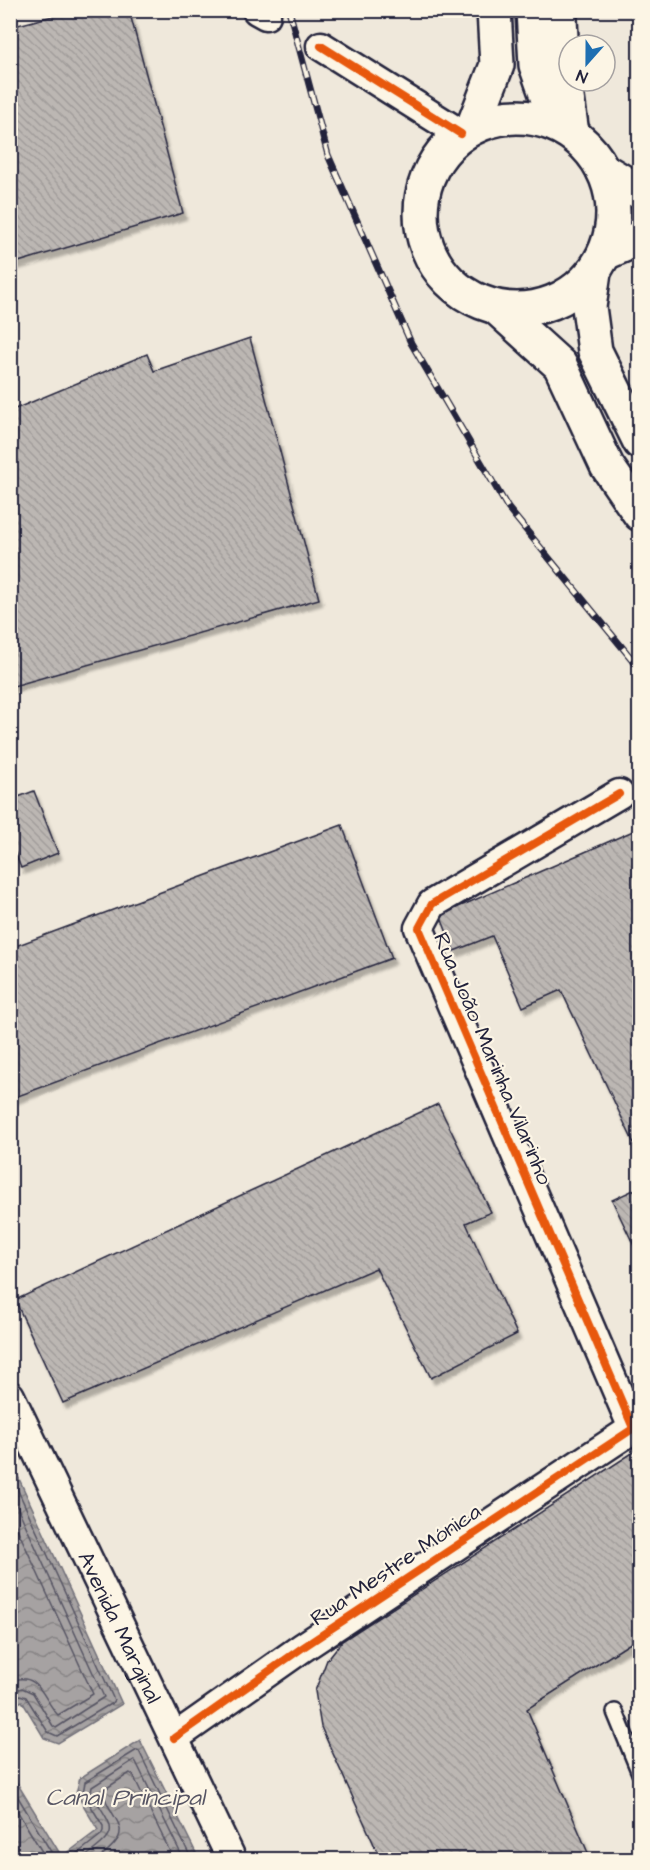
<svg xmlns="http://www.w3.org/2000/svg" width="650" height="1870" font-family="'Architects Daughter',sans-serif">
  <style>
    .water { fill: url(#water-waves); stroke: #716f79; stroke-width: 1.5 }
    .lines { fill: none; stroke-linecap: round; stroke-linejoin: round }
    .shore { stroke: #575564; stroke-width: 1.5 }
    .building { fill: url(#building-back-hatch); stroke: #22223b; stroke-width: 1.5; filter: url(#shadow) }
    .service-casing { stroke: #22223b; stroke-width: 20 }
    .minor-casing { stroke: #22223b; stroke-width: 33 }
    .tertiary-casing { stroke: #22223b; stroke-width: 38 }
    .secondary-casing { stroke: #22223b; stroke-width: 38 }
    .service { stroke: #fcf5e5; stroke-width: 15 }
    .minor { stroke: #fcf5e5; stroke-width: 28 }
    .tertiary { stroke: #fcf5e5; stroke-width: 33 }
    .secondary { stroke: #fcf5e5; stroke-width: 33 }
    .rail-casing { stroke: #22223b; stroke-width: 7 }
    .rail { stroke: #fcf5e5; stroke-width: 4.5; stroke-dasharray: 14; stroke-linecap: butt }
    .cycleway-casing { stroke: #fcf5e5; stroke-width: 11 }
    .cycleway { stroke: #e8590c; stroke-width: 8 }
    .labels { text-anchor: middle; stroke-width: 4.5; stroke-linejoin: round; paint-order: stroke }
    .street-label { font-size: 22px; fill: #22223b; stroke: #fcf5e5 }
    .water-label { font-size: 24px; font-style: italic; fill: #575564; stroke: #fcf5e5 }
  </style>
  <defs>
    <pattern id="water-waves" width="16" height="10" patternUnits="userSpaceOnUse" patternTransform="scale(1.5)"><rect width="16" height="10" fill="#a6a2a2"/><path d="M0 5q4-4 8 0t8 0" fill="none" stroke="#878485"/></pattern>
    <pattern id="building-back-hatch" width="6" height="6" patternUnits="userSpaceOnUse" patternTransform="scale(1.5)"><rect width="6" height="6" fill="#bcb7b3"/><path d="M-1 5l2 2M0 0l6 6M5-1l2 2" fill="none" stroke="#a19d9b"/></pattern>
    <filter id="shadow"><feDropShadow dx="3.5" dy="6" stdDeviation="1.5" flood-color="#0004"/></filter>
  </defs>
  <rect width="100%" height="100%" fill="#efe8db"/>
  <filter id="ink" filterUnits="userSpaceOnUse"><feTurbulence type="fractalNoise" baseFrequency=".0167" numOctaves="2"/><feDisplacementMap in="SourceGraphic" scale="12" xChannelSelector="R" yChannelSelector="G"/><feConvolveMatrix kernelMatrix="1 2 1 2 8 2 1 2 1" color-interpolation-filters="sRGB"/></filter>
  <g filter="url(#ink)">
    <g class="water">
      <polygon points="10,1459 122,1704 58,1743 44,1738 22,1701 11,1707"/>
      <polygon points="140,1740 199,1859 11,1859 11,1773 62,1857 98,1830 76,1793 80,1778"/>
    </g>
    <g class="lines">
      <g class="shore">
        <polyline points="10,1473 114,1700 112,1703 57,1736 48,1732 26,1697 20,1695 10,1700"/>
        <polyline points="10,1491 104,1697 56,1728 53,1726 33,1693 22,1688 10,1692"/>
        <path d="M10 1513 93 1694 58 1715C43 1700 40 1670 10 1681"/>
        <polyline points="10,1784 56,1860"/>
        <polyline points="10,1799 47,1860"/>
        <polyline points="69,1860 101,1835 103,1831 103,1826 83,1793 85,1782 137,1750 139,1751 192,1860"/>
        <path d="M81 1860C122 1829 115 1833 91 1792L92 1787 134 1760 136 1762 184 1860"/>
        <path d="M96 1860C139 1828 114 1827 102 1791L130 1773 133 1775 174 1860"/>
      </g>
    </g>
    <g class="building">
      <polygon points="76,10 129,10 183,213 15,263 10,248 10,27"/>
      <polygon points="250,338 319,599 10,687 10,411 147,354 154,371"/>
      <polygon points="34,791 58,853 21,868 10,841 10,800"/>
      <polygon points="342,825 392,958 10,1099 10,948"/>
      <polygon points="640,828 640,1156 561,990 523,1007 492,936 454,951 440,915"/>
      <polygon points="438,1104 491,1212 466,1223 517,1334 431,1378 376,1268 63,1403 15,1300"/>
      <polygon points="640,1187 640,1258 612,1200"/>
      <polygon points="640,1448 640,1637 527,1709 591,1860 381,1860 321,1727 315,1691 327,1660 342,1641"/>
    </g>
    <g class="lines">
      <defs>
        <polyline id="service" points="615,1712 640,1773"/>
        <g id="minor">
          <polyline points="257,10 266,15"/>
          <polyline points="562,10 565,65 575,137"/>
          <polyline points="321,46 461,134"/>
          <polyline points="619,794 432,904 419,928 633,1428"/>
          <path id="s1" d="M10 1396 232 1860"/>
          <polyline points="174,1738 302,1648 640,1424"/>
        </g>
        <g id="tertiary">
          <polyline points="603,170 640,192"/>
          <polyline points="605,253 640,238"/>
        </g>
        <g id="secondary">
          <polyline points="533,10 536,65 557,125"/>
          <circle cx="517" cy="213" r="96"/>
          <polyline points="473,127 497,65 494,10"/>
          <polyline points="594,272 589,307 595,351 640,442"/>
          <polyline points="497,308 560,365 607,466 640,514"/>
        </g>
      </defs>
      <use href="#service" class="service-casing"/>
      <use href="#minor" class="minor-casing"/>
      <use href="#tertiary" class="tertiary-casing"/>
      <use href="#secondary" class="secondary-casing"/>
      <use href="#service" class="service"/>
      <use href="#minor" class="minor"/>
      <use href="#tertiary" class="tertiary"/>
      <use href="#secondary" class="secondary"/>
      <defs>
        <polyline id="rail" points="289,10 328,155 411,343 508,508 640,669"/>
      </defs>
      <use href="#rail" class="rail-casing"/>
      <use href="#rail" class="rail"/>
      <defs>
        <g id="cycleway">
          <polyline points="321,46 461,134"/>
          <polyline points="619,794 432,904 419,928 633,1428"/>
          <polyline points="174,1738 302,1648 640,1424"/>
        </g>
      </defs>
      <use href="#cycleway" class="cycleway-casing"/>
      <use href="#cycleway" class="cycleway"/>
    </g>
  </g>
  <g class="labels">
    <g class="street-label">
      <text transform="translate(494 1058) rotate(67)" y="8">Rua João Marinha Vilarinho</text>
      <text transform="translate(395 1564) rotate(-34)" y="8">Rua Mestre Mónica</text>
      <text dy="8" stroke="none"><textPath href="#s1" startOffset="256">Avenida Marginal</textPath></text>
    </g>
    <g class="water-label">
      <text x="125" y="1805">Canal Principal</text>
    </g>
  </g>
  <rect width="650" height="1870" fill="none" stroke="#fcf5e5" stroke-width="36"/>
  <rect x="18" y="18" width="614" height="1834" fill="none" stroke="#22223b" stroke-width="2" filter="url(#ink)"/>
  <g transform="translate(587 63) rotate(201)"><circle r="28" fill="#fcf5e5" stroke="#a5a1a1" stroke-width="1.5"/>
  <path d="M0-4.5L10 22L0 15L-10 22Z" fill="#1f6fb2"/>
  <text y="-9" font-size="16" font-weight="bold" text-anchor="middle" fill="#22223b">N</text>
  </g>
</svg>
